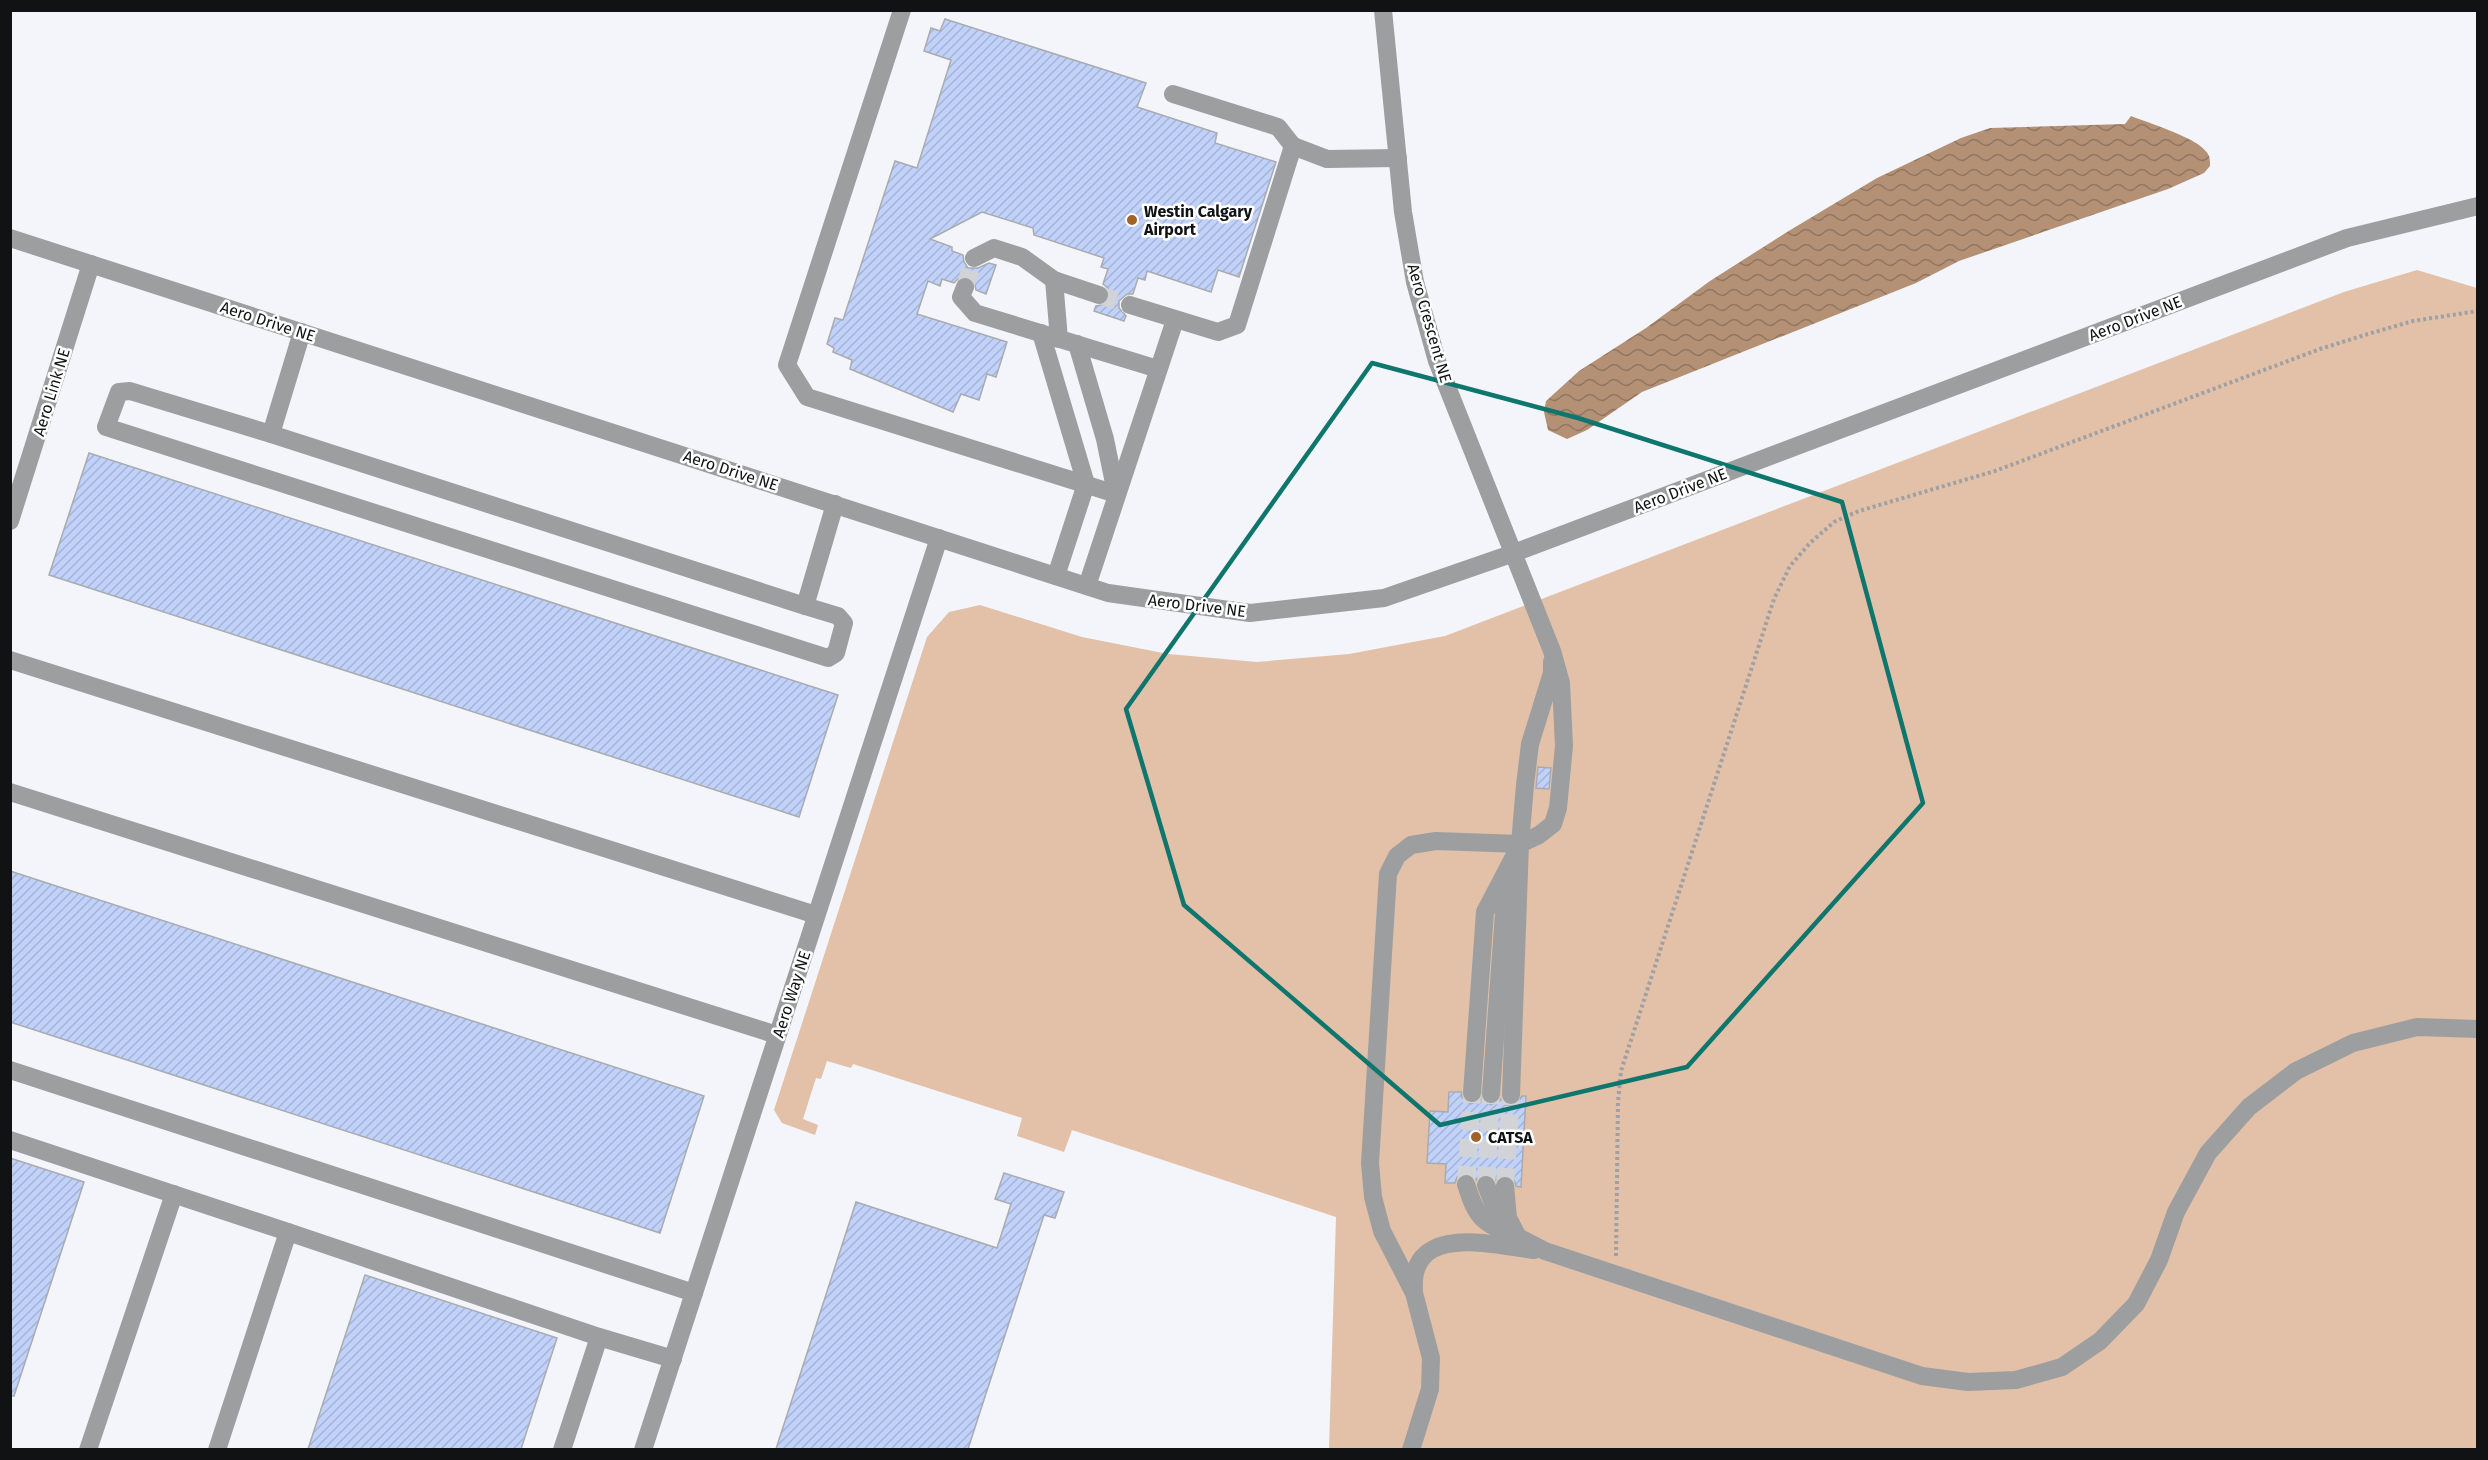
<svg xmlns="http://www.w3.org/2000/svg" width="2488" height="1460" font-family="'Fira Sans',sans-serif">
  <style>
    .grass { fill: #e2c1a8 }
    .water { fill: url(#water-waves) }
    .building { fill: url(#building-hatch); stroke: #a9abaf; stroke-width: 1.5 }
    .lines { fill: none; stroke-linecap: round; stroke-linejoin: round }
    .minor-tunnel { stroke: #d1d3d7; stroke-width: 18; stroke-dasharray: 18 9; stroke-linecap: butt }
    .path { stroke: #9ea0a3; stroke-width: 4; stroke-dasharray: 3 3; stroke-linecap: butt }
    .minor { stroke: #9d9ea0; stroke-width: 18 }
    .marked { fill: none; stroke: #0f766e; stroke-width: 4.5; stroke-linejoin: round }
    .poi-dot { fill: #a06228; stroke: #fff; stroke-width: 2 }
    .labels { text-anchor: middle; stroke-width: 5; stroke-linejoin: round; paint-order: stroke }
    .poi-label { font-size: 16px; font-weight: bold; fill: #111213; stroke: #fff; text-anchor: start }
    .street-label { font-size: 16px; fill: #111213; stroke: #fff }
  </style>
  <defs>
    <pattern id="water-waves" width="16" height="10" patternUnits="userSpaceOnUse" patternTransform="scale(1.5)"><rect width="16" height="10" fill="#b49175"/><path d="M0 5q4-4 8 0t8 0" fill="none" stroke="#91755f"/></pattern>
    <pattern id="building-hatch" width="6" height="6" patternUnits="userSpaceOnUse" patternTransform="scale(1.5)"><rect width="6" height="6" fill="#c1d2fa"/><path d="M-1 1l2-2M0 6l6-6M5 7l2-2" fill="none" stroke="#a5b3d5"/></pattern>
  </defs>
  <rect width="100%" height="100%" fill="#f3f5fa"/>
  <polygon class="grass" points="2417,270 2477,288 2477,1449 1329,1449 1336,1217 1072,1130 1064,1152 1017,1136 1022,1118 853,1064 851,1068 827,1061 821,1079 816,1078 803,1119 818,1125 815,1135 782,1123 774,1110 927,637 949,612 980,605 1082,637 1168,654 1257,662 1349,654 1445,636 2344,292"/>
  <path class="water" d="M2131 116C2148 123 2203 139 2209 156 2210 159 2210 163 2210 166L2204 173 2168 189 1959 261 1916 283 1642 392 1587 430 1567 439 1548 430 1544 412 1546 401 1579 371 1646 328 1710 281 1787 232 1877 178 1961 138 1990 128 2125 124Z"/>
  <g class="building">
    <polygon points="945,19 1146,83 1137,107 1217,133 1215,143 1276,162 1239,277 1218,270 1211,292 1147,271 1145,280 1138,278 1133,294 1127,294 1119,301 1119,308 1126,316 1124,321 1094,311 1096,306 1106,304 1110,298 1108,288 1103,284 1108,269 1101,267 1104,258 1034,235 1033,228 982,212 930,239 952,247 952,251 963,255 964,262 968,268 978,268 989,263 996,265 986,294 976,290 974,281 969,276 959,278 954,283 942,279 940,286 928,281 917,314 1007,342 996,377 987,374 979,400 961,394 953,412 850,369 852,360 833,352 834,348 827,344 835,318 843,320 895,161 917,168 951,60 924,51 931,28 940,31"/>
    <polygon points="89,453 838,695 799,817 49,575"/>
    <polygon points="1538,767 1551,768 1549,789 1536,788"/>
    <polygon points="10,871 704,1096 660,1233 10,1022"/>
    <polygon points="1449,1092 1461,1092 1462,1098 1471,1104 1481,1099 1491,1105 1501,1099 1506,1105 1516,1105 1522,1096 1526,1096 1521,1187 1516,1186 1514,1180 1509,1176 1503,1175 1496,1180 1487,1174 1481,1175 1476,1180 1469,1173 1463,1173 1457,1177 1455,1183 1445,1183 1446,1164 1427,1163 1430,1111 1448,1112"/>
    <polygon points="10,1158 84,1182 14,1396 10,1396"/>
    <polygon points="1004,1173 1064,1192 1055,1218 1044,1215 968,1449 776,1449 856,1202 997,1248 1011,1204 995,1199"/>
    <polygon points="365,1275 557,1338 521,1449 308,1449"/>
  </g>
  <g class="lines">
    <g class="minor-tunnel">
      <polyline points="965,287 974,258"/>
      <polyline points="1099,295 1130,305"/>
      <polyline points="1466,1184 1472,1093"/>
      <polyline points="1486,1185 1491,1094"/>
      <polyline points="1505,1186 1511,1095"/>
    </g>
    <polyline class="path" points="1616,1256 1618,1102 1621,1071 1774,599 1790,566 1810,543 1834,522 1859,511 1995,471 2320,349 2368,334 2413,321 2478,311"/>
    <g class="minor">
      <polyline points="902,10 787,365 807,397 1116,494"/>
      <polyline points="1383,10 1403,212 1415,282 1437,361 1552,651 1561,683 1564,746 1558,808 1553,824 1539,835 1520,844 1436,841 1411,845 1397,856 1388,874 1370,1163 1373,1197 1382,1231 1414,1293 1431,1358 1430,1389 1411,1450"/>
      <polyline points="1293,146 1327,159 1398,158"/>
      <polyline points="10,238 1108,593 1250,613 1384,598 1514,553 2347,238 2478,206"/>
      <polyline points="974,258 994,248 1022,257 1054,280 1099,295"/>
      <polyline points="1054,280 1059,339"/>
      <polyline points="965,287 961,297 975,313 1158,369"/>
      <polyline points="1130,305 1218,332 1237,325 1293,146 1278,127 1173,94"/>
      <polyline points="302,332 271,434 130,391 119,392 106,427 828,658 836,653 844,623 838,616 805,606 835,504"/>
      <polyline points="1041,333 1086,484 1056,576"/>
      <polyline points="1077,344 1105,439 1116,493"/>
      <polyline points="271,434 805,606"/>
      <polyline points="10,521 91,264"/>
      <polyline points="1087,586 1175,320"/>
      <polyline points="10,660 816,915"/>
      <polyline points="10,792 777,1035"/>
      <polyline points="10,1070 694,1293"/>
      <polyline points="1472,1093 1485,912 1518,849"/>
      <polyline points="1491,1094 1505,899 1511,878"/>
      <polyline points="1511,1095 1520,844 1525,785 1530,744 1552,673 1552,662"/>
      <polyline points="10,1140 288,1232 217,1450"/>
      <path d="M1466 1184C1477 1220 1483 1223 1518 1237"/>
      <polyline points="1486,1185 1498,1216 1507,1224"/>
      <polyline points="1505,1186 1508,1218 1518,1237 1545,1251 1922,1376 1968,1382 2016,1380 2062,1367 2100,1341 2136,1304 2159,1260 2176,1212 2208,1153 2249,1107 2296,1071 2353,1043 2417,1027 2478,1029"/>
      <polyline points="288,1232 599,1337"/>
      <path d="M1414 1291C1409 1222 1494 1245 1534 1250"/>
      <polyline points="88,1450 174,1194"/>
      <polyline points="562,1450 599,1337 673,1359"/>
      <polyline points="643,1450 939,538"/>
    </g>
  </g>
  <path class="marked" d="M1372 363 1578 418 1842 502 1923 803 1687 1067 1440 1125 1184 905 1126 709Z"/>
  <g class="poi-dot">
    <circle cx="1132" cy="220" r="6"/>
    <circle cx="1476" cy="1137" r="6"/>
  </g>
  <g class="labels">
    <g class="poi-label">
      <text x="1144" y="217">Westin Calgary<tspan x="1144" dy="18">Airport</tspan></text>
      <text x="1488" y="1143">CATSA</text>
    </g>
    <g class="street-label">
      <text transform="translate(2135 318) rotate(-21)" y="6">Aero Drive NE</text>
      <text transform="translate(268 321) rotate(18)" y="6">Aero Drive NE</text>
      <text transform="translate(1430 323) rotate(74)" y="6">Aero Crescent NE</text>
      <text transform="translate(51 392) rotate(-73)" y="6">Aero Link NE</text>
      <text transform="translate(731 470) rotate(18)" y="6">Aero Drive NE</text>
      <text transform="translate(1680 490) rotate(-21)" y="6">Aero Drive NE</text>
      <text transform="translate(1197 605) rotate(7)" y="6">Aero Drive NE</text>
      <text transform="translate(791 994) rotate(-72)" y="6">Aero Way NE</text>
    </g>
  </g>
  <rect width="2488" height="1460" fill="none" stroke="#111213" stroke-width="24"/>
</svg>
